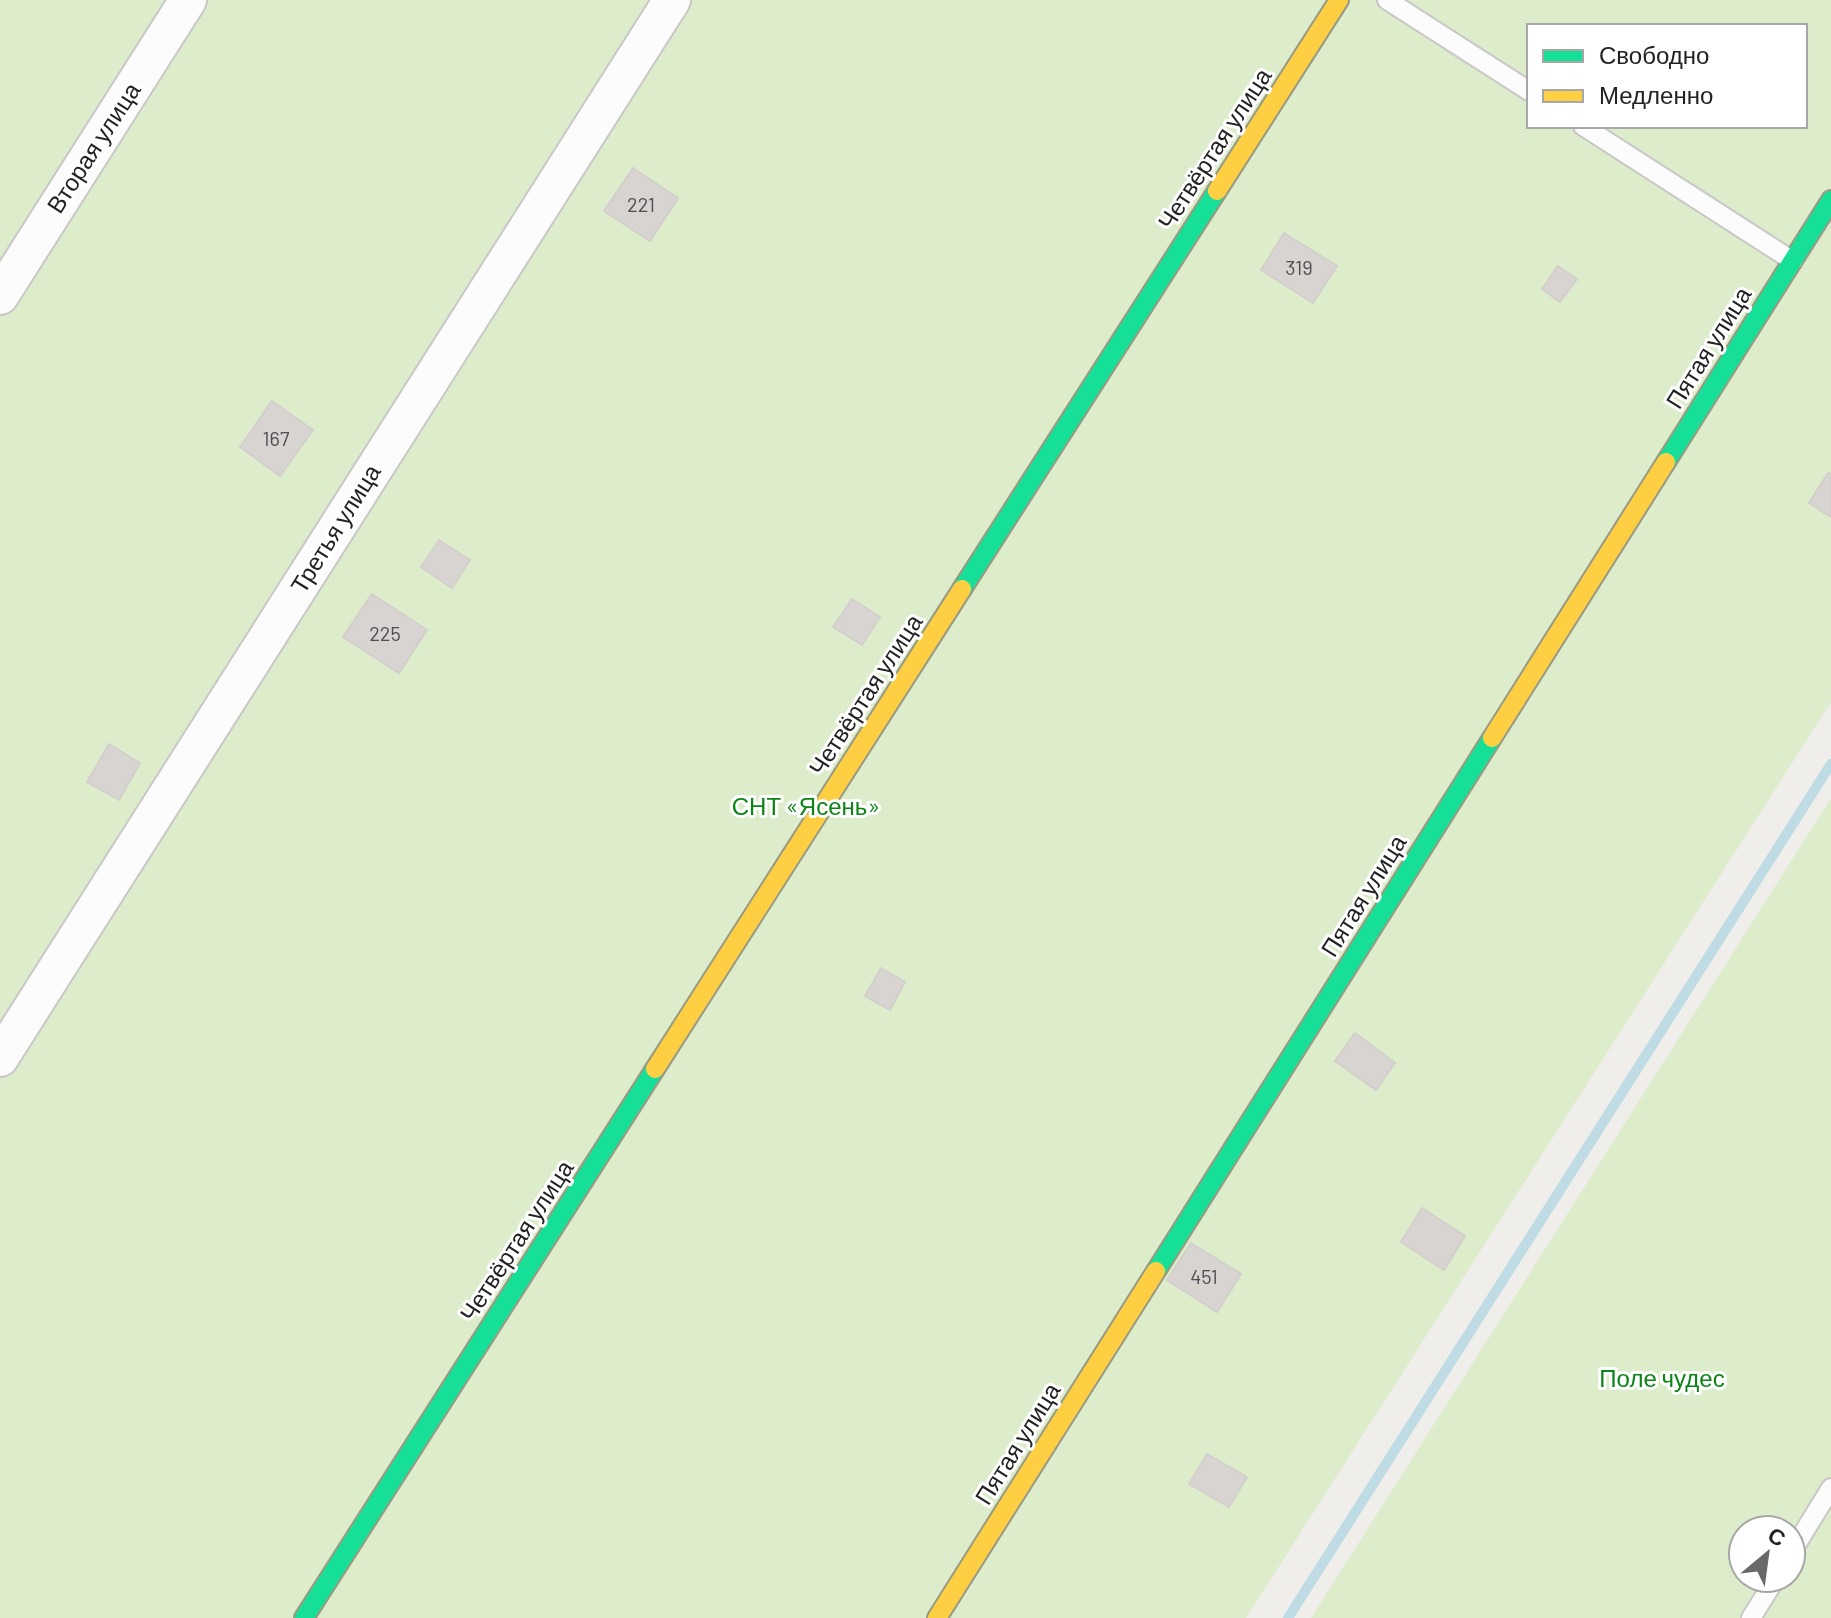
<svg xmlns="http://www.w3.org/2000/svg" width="1831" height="1618" font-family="Barlow,sans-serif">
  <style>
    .grass { fill: #ddeccb; fill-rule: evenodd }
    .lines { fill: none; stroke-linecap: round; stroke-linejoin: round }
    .stream { stroke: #bfdbe3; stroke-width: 10 }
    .building { fill: #d7d4d2; stroke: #d3d0cc; stroke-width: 2 }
    .lane-casing { stroke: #c9c8c7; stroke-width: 22 }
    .street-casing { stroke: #c9c8c7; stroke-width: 40 }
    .fast-casing { stroke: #999a82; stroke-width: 22 }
    .slow-casing { stroke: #999a82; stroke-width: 22 }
    .lane { stroke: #fdfcfc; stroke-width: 18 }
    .street { stroke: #fdfcfc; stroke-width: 36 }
    .fast { stroke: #16e098; stroke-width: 18 }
    .slow { stroke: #ffcf43; stroke-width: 18 }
    .labels { text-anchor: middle; stroke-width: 6; stroke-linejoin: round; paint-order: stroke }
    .number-label { font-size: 20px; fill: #4f4e4e }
    .street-label { font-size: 24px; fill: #222; stroke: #fff }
    .park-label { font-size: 24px; fill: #0c8416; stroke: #fff }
  </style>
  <rect width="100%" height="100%" fill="#f0eeeb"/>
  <g class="grass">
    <path d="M0 0H1831V702L1246 1618H0ZM1529 26H1805V126H1529Z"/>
    <path d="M1831 798V1618H1311ZM1743 1530H1791V1578H1743Z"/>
  </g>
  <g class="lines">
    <polyline class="stream" points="1288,1618 1831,764"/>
  </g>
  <g class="building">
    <polygon points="633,168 678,198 650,241 604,211"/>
    <polygon points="1284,233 1337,266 1313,303 1261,270"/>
    <polygon points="1558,266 1577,279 1560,302 1542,289"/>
    <polygon points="272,401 313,430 280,476 240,447"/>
    <polygon points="1828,473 1831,474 1831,517 1809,503"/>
    <polygon points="439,540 470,560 452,588 421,567"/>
    <polygon points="372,594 427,630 399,673 343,637"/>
    <polygon points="852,599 880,617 862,645 833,627"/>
    <polygon points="109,744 140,763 119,800 87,782"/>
    <polygon points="881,968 905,982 890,1010 865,996"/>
    <polygon points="1355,1033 1395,1063 1376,1090 1335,1061"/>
    <polygon points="1422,1208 1465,1236 1444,1270 1401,1242"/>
    <polygon points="1191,1243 1241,1274 1217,1312 1167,1280"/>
    <polygon points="1207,1454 1247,1477 1229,1507 1189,1484"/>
  </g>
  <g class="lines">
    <defs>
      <g id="lane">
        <polyline points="1387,0 1529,91"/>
        <polyline points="1583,126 1793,261"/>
        <polyline points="1791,1553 1831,1488"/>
        <polyline points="1751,1618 1776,1578"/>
      </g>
      <g id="street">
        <polyline points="0,296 188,0"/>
        <polyline points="0,1058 672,0"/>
      </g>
      <g id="fast">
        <polyline points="1666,462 1831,200"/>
        <polyline points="962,589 1217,191"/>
        <polyline points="1156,1271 1492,738"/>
        <polyline points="304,1618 655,1069"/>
      </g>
      <g id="slow">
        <polyline points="1217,191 1339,0"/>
        <polyline points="1492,738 1666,462"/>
        <polyline points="655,1069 962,589"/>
        <polyline points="937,1618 1156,1271"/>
      </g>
    </defs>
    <use href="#lane" class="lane-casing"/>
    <use href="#street" class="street-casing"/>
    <use href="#fast" class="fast-casing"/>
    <use href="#slow" class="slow-casing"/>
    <use href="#lane" class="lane"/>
    <use href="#street" class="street"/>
    <use href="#fast" class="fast"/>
    <use href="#slow" class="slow"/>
  </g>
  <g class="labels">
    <g class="number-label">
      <text x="641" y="212">221</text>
      <text x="1299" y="275">319</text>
      <text x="276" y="446">167</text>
      <text x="385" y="641">225</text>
      <text x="1204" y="1284">451</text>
    </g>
    <g class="street-label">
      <text transform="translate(94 148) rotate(-57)" y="8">Вторая улица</text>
      <text transform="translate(1215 149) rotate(-57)" y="8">Четвёртая улица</text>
      <text transform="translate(1709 348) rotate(-58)" y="8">Пятая улица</text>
      <text transform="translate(336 529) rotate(-58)" y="8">Третья улица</text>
      <text transform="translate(866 695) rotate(-57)" y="8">Четвёртая улица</text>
      <text transform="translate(1364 896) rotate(-58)" y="8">Пятая улица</text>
      <text transform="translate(517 1241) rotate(-57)" y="8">Четвёртая улица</text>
      <text transform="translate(1018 1444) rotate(-58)" y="8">Пятая улица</text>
    </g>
    <g class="park-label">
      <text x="806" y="815">СНТ «Ясень»</text>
      <text x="1662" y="1387">Поле чудес</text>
    </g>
  </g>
  <rect x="1527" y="24" width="280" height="104" fill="#ffffff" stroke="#a7a7a7" stroke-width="2"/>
  <rect x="1543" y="50" width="40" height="12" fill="#16e098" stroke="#a7a7a7" stroke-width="2"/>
  <text x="1599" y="64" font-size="24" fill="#222222">Свободно</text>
  <rect x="1543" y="90" width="40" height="12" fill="#ffcf43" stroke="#a7a7a7" stroke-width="2"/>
  <text x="1599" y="104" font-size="24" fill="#222222">Медленно</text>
  <g transform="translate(1767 1554) rotate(29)"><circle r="38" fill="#ffffff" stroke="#a7a7a7" stroke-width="2"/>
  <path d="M0-6L14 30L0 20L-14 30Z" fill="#6a6968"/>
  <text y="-12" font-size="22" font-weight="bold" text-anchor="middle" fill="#222222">С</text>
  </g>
</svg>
